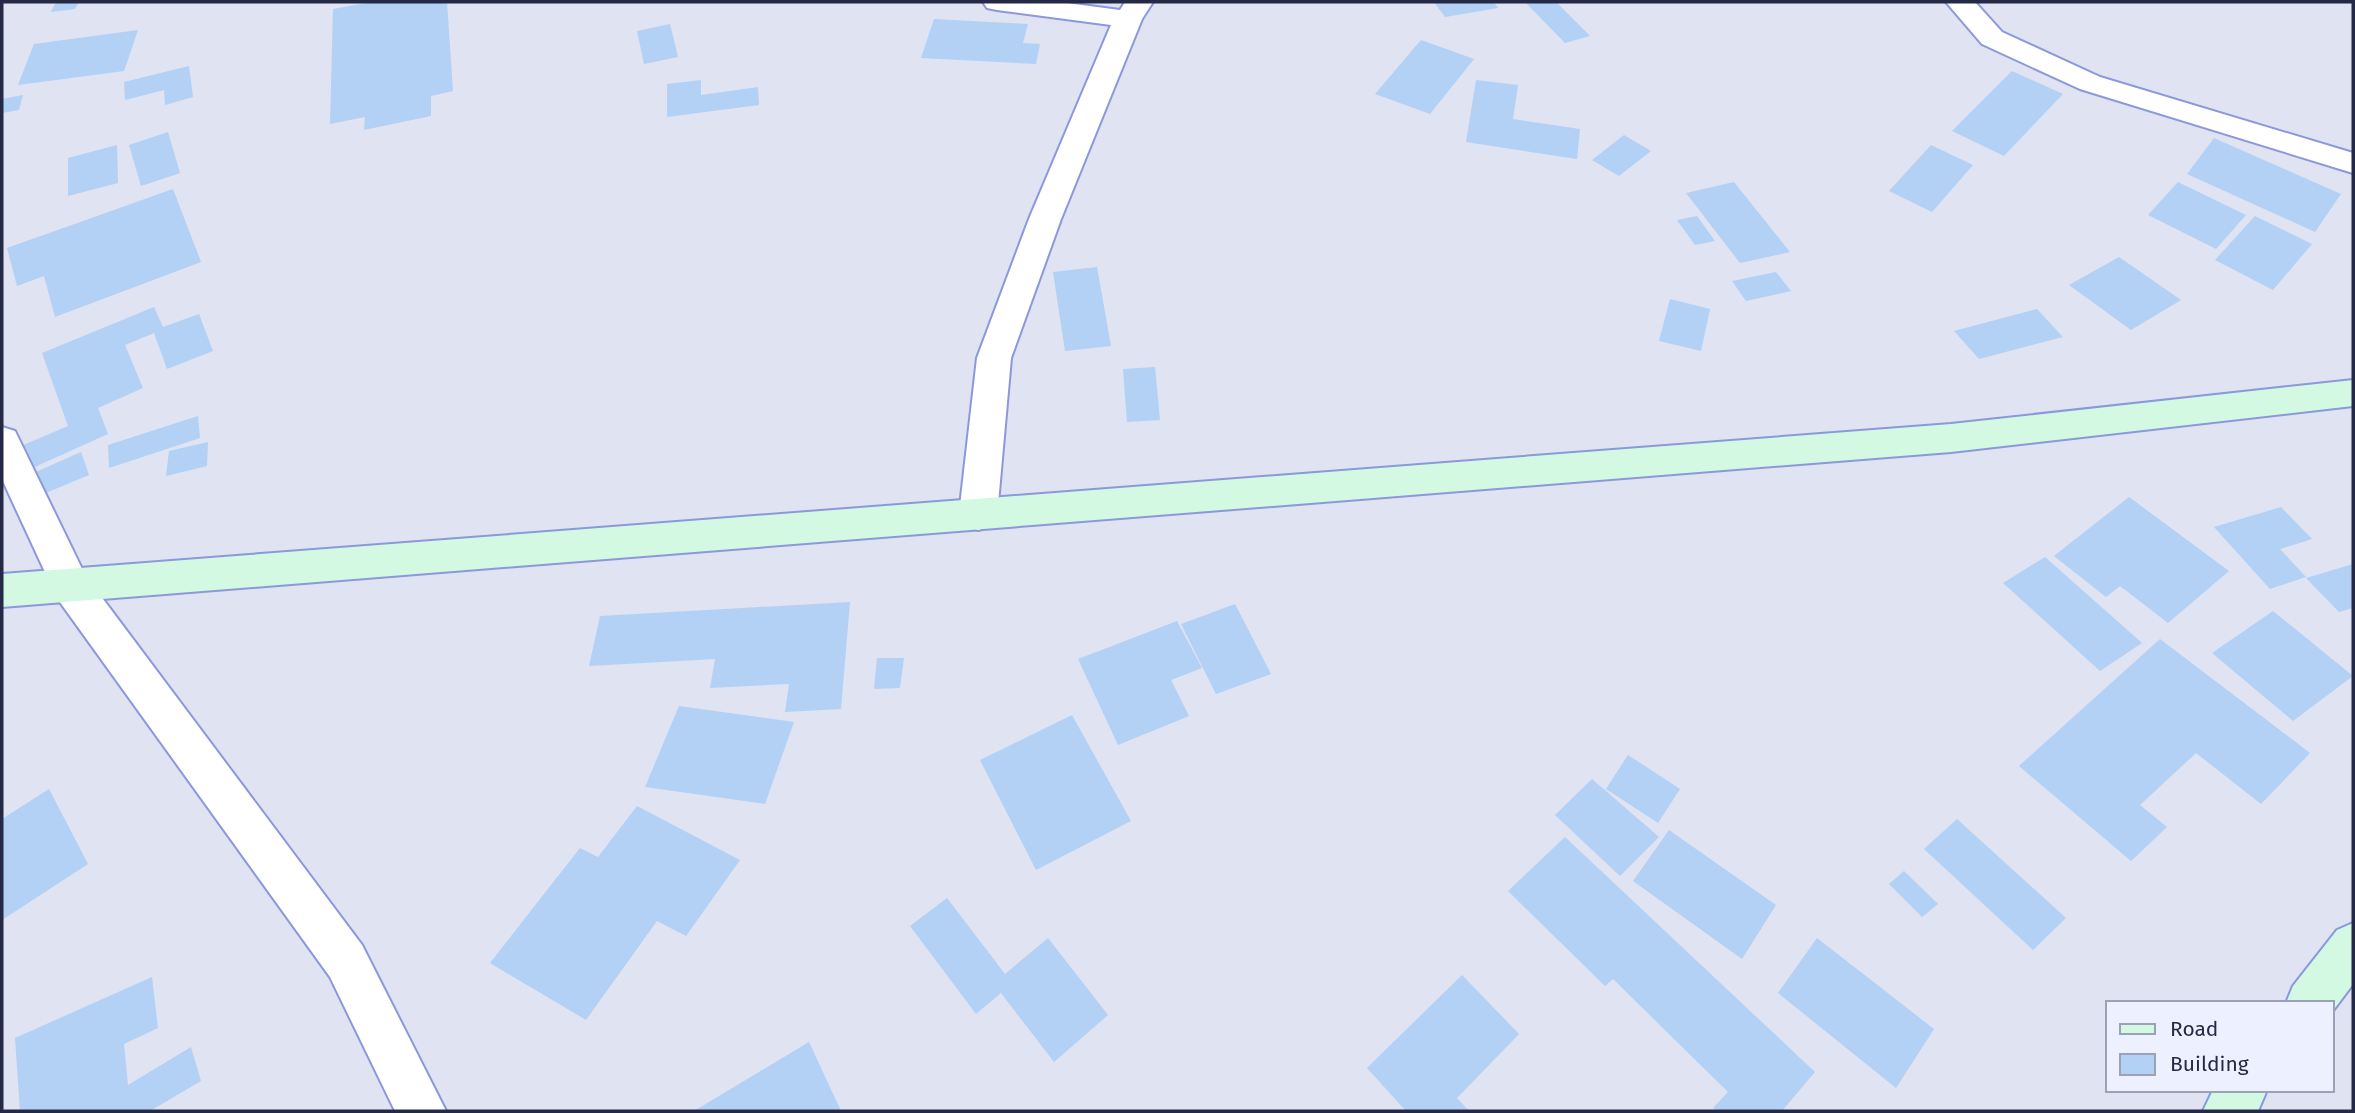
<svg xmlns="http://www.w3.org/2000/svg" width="2355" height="1113" font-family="'Fira Sans',sans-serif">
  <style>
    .building { fill: #b3d0f5 }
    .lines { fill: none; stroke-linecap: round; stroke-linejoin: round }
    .street-casing { stroke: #8b98dc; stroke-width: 4 }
    .secondary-casing { stroke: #8b98dc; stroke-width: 4 }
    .street { fill: #fff; fill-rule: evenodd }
    .secondary { fill: #d3f9e2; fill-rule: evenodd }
  </style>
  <rect width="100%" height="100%" fill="#dfe3f2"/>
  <g class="building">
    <polygon points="56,2 79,2 75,9 51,12"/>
    <polygon points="372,2 447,2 453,91 431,96 431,116 364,130 365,117 330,124 333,9"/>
    <polygon points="1434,2 1494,2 1498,8 1445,17"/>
    <polygon points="1525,2 1556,2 1590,36 1565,43"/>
    <polygon points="934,19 1028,24 1023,43 1040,44 1036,64 921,58"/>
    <polygon points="670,24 678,57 644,64 637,31"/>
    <polygon points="138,30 124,71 18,85 34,44"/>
    <polygon points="1421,40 1474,59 1430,114 1375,94"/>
    <polygon points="189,66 193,97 165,105 164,90 125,100 124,82"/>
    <polygon points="2012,71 2063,94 2004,156 1952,131"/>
    <polygon points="701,80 701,95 758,87 759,105 667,117 667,84"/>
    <polygon points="1476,80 1518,85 1513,119 1580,129 1577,159 1466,142"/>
    <polygon points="23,95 19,110 2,113 2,99"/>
    <polygon points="168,132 180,173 141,186 129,145"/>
    <polygon points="1624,135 1651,151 1619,176 1592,160"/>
    <polygon points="2214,138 2341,194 2315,232 2187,174"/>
    <polygon points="117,145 118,183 68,196 68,158"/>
    <polygon points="1931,145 1973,165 1932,212 1889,191"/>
    <polygon points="1734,182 1790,252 1740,263 1686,193"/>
    <polygon points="2178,182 2246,215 2216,249 2148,215"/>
    <polygon points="173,189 201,262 55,317 44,276 17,286 7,248"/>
    <polygon points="1697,216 1715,241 1695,245 1677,220"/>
    <polygon points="2255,216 2312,244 2273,290 2215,260"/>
    <polygon points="2119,257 2181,300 2131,330 2069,285"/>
    <polygon points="1097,267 1111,346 1065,351 1053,272"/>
    <polygon points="1776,272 1791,291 1746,301 1732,281"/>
    <polygon points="1670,299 1710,309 1701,351 1659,341"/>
    <polygon points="154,307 163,327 199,314 213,351 167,369 154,333 125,345 143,388 98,408 108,434 17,475 9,451 68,426 42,353"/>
    <polygon points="2037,309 2063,337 1979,359 1954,331"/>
    <polygon points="1155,367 1160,420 1127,422 1123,369"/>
    <polygon points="198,416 200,438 109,468 108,445"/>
    <polygon points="208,442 207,466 166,476 169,451"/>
    <polygon points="81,452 89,475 36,497 29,475"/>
    <polygon points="2129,497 2229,571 2168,623 2120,586 2106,597 2054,556"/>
    <polygon points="2281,507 2312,539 2280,549 2306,577 2270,589 2214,527"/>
    <polygon points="2045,557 2142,643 2100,671 2003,583"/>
    <polygon points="2353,564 2353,608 2339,612 2306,578"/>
    <polygon points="850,602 841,709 785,712 789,684 710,688 715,659 589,666 600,616"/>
    <polygon points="1235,604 1271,674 1216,694 1181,624"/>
    <polygon points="2273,611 2353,676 2293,721 2212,653"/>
    <polygon points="1177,621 1202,668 1171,680 1189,716 1118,745 1078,659"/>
    <polygon points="2160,639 2310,753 2261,804 2196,753 2140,805 2167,827 2131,861 2019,766"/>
    <polygon points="877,658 904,658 900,688 874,689"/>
    <polygon points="679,706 794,722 765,804 645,787"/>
    <polygon points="1072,715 1131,821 1036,870 980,760"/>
    <polygon points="1628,755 1680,789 1658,823 1606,789"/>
    <polygon points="1592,779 1659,837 1620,876 1555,815"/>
    <polygon points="49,789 88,864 2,920 2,819"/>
    <polygon points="637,806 740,860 686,936 657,921 586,1020 490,963 580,848 598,857"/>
    <polygon points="1957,819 2066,918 2033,950 1924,849"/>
    <polygon points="1669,830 1776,905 1742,959 1633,881"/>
    <polygon points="1565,837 1815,1072 1782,1111 1717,1111 1713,1108 1728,1092 1613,979 1605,986 1508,891"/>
    <polygon points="1904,871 1938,904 1922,917 1889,884"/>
    <polygon points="947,898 1005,974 1048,938 1108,1015 1054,1062 1001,993 976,1014 910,926"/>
    <polygon points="1817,938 1934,1029 1896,1088 1778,993"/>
    <polygon points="1462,975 1519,1034 1457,1098 1469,1111 1406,1111 1367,1068"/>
    <polygon points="152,977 158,1028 124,1044 128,1085 191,1047 201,1081 150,1111 20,1111 15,1038"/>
    <polygon points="809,1042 841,1111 694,1111"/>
  </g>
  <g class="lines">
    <defs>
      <g id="street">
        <polygon points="983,2 1059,2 1120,10 1125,2 1153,2 1142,19 1061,219 1011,358 997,515 991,526 978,530 965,526 959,515 977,358 1029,219 1111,25 997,10 987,8"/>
        <polygon points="1946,2 1975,2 2002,32 2100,77 2353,153 2353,173 2080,89 1982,44"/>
        <polygon points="2,427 15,431 85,575 362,945 446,1111 395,1111 330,977 57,598 2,479"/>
      </g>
      <g id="secondary">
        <polygon points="2353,380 2353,406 1951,452 2,607 2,574 1951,424"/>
        <polygon points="2353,923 2353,984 2332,1012 2332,1003 2286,1003 2293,986 2337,930"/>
        <polygon points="2213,1090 2267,1090 2258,1111 2203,1111"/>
      </g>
    </defs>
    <use href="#street" class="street-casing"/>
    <use href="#secondary" class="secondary-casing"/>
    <use href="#street" class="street"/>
    <use href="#secondary" class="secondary"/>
  </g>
  <rect width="2355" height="1113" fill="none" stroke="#242a45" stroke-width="7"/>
  <rect x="2106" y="1001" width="228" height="91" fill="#edf0ff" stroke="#9da1b5" stroke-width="2"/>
  <rect x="2120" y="1024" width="35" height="10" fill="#d3f9e2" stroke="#9da1b5" stroke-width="2"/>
  <text x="2170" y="1036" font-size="21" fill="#242a45">Road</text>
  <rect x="2120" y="1054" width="35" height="21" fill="#b3d0f5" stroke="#9da1b5" stroke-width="2"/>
  <text x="2170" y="1071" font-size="21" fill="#242a45">Building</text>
</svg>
